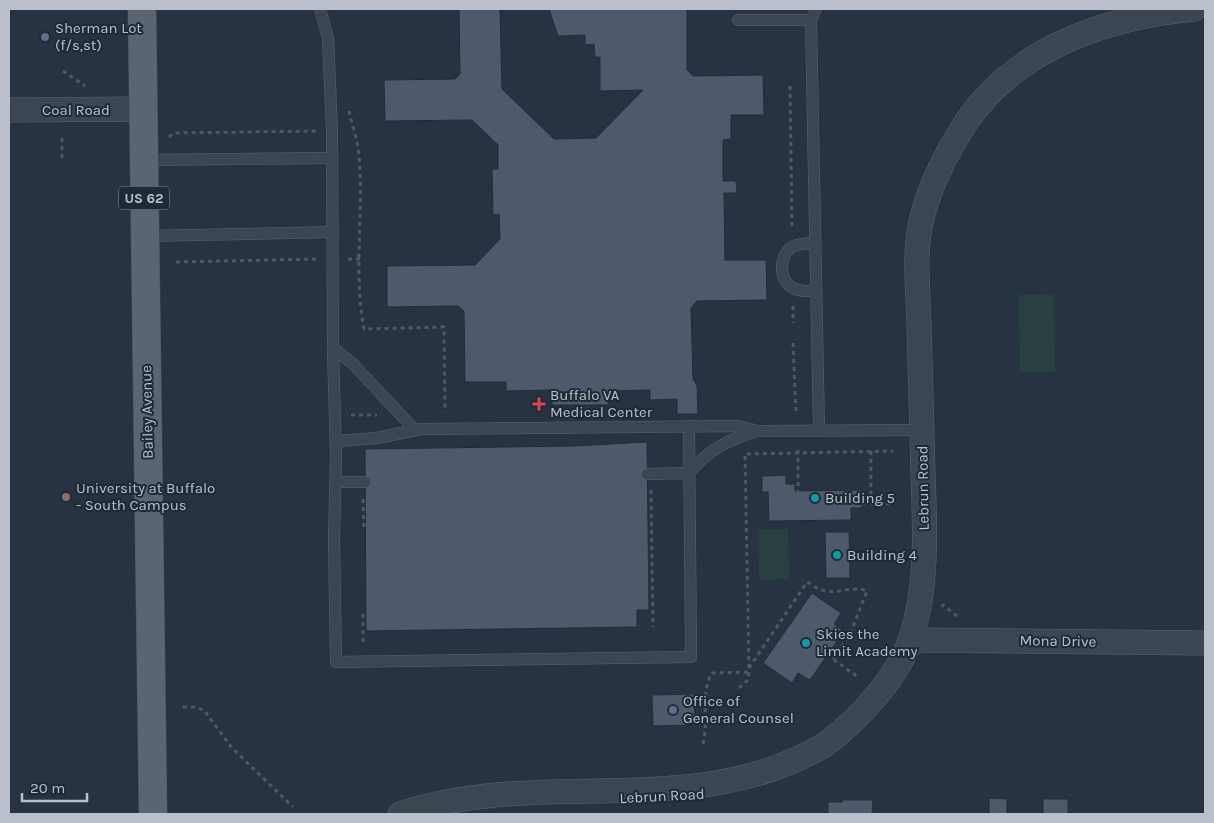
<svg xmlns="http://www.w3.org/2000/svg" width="1214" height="823" font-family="Karla,sans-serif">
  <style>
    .green { fill: #294043 }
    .building { fill: #4e5a6b; stroke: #222c39 }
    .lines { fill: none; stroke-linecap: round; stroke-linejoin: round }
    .service-casing { stroke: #5a636f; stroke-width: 12 }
    .minor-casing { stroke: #5a636f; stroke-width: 25 }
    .primary-casing { stroke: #454e5b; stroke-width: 29 }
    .path { stroke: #485d60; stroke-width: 3; stroke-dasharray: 4 4; stroke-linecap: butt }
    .service { stroke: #3c4552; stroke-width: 11 }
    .minor { stroke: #3c4552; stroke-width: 24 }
    .primary { stroke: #5a6472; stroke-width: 28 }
    .service-dot { fill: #5c6f8a; stroke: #202a37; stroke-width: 2 }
    .health-dot { fill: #e0444e; stroke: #202a37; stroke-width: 2 }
    .education-dot { fill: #8d6e63; stroke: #202a37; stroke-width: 2 }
    .culture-dot { fill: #0f9aa8; stroke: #202a37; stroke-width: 2 }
    .labels { text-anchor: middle; stroke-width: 4; stroke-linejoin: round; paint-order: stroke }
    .shield { fill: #202a37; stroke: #8b939f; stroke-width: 1 }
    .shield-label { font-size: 14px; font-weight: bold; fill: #b9c0cc }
    .poi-label { font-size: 15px; fill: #b9c0cc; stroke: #202a37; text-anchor: start }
    .street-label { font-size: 15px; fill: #b9c0cc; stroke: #202a37 }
  </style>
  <rect width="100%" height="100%" fill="#273342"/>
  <g class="green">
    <polygon points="1054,294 1055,372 1020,372 1019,295"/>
    <polygon points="758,529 788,529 789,579 759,580"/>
  </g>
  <g class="building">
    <polygon points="459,9 500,9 502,89 554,139 596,138 643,90 600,91 600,57 595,57 594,44 585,45 585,35 558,36 549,9 687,9 687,70 693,76 763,75 764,115 731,115 731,139 723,140 723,181 736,181 737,193 724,193 725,260 766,260 767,300 697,301 691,308 693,379 697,386 698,414 677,414 677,399 650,400 650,390 608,391 608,405 552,405 552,390 506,391 506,382 465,382 464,311 458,306 387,307 387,266 475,265 500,239 499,214 493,215 492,169 498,169 498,145 472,120 385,121 384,80 455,79 460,74"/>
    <polygon points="647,442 649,610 637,610 637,627 366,631 365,449 574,446"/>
    <polygon points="786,475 786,484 795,484 795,491 862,490 862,508 851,508 851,520 769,521 768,492 762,492 762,476"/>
    <polygon points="825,532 849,532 850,578 826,578"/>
    <polygon points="812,593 841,613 834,624 844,631 810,680 798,673 792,683 763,663"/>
    <polygon points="694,694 695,725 653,726 652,695"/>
    <polygon points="989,798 1007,799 1007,814 989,814"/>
    <rect x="1043" y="799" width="25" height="15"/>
    <polygon points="842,800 873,800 872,814 828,814 828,802 842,802"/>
  </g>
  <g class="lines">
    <defs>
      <g id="service">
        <polyline points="320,9 328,38 332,132 333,348 336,455 334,539 336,662 691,657 689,426"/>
        <polyline points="816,9 811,20 819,431"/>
        <polyline points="738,20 811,20"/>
        <polyline points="144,160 332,158"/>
        <polyline points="145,236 333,232"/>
        <path d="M815 243C808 243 799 243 792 247 779 256 778 280 793 288 800 292 809 291 816 291"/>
        <polyline points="333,348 352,363 414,429"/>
        <polyline points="336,441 377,438 421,429 738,426 758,431"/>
        <path d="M647 474 689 473C708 450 729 439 758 431L922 430"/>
        <polyline points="336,482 365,482"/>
      </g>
      <g id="minor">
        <polyline points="9,110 143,109"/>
        <polyline points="910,640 1205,643"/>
        <path d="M400 814C542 766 696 823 826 744 859 719 898 677 911 638 928 586 925 528 923 474 922 424 920 373 919 323 918 287 913 249 923 214 932 180 948 150 967 121 1018 47 1108 17 1194 9"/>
      </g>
      <polyline id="primary" points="142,9 153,814"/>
    </defs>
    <use href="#service" class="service-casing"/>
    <use href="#minor" class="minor-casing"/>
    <use href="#primary" class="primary-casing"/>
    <g class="path">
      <polyline points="63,71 85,86"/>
      <polyline points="790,86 792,230"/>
      <path d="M349 111C352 125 358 141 359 156 364 213 353 272 364 329L444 327 445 412"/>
      <polyline points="169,137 174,133 317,131"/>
      <polyline points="62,138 62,159"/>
      <polyline points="348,259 360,259"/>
      <polyline points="176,262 317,259"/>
      <polyline points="793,306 793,323"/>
      <polyline points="793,343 796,414"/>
      <polyline points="351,415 377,415"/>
      <polyline points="798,450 798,491"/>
      <polyline points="871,451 871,504"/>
      <polyline points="651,490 653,627"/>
      <polyline points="363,499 364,530"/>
      <polyline points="862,504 894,504"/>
      <polyline points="942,607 943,605 958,617"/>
      <polyline points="363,614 363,646"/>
      <polyline points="827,655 858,677"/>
      <path d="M749 668 807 582C812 584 817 589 822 590 837 595 853 585 867 591L850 634 833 659"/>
      <polyline points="739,688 748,680 749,672 745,454 893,451"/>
      <polyline points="183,707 194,707 204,710 232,748 293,807"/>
      <path d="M703 744C709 722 700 692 712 673L749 672"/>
    </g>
    <use href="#service" class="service"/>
    <use href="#minor" class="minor"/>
    <use href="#primary" class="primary"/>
  </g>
  <g class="service-dot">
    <circle cx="45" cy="37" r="5"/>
    <circle cx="673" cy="710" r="5"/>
  </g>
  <path class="health-dot" d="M536.5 396.5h5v5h5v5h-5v5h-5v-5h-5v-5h5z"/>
  <circle class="education-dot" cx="66" cy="497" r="5"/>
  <g class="culture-dot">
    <circle cx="815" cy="498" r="5"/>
    <circle cx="837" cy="555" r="5"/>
    <circle cx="806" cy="643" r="5"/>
  </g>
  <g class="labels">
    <rect class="shield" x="119" y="186.5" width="50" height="23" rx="4"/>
    <g class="shield-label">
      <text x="144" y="203">US 62</text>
    </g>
    <g class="poi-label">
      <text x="55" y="33">Sherman Lot<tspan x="55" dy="17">(f/s,st)</tspan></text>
      <text x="550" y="400">Buffalo VA<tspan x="550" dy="17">Medical Center</tspan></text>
      <text x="76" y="493">University at Buffalo<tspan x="76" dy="17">- South Campus</tspan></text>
      <text x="825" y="503">Building 5</text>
      <text x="847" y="560">Building 4</text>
      <text x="816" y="639">Skies the<tspan x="816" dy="17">Limit Academy</tspan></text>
      <text x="683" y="706">Office of<tspan x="683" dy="17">General Counsel</tspan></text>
    </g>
    <g class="street-label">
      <text x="76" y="115">Coal Road</text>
      <text transform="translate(147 412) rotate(-91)" y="5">Bailey Avenue</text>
      <text transform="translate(923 488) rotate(-91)" y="5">Lebrun Road</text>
      <text transform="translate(1058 641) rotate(1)" y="5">Mona Drive</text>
      <text transform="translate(662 796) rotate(-3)" y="5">Lebrun Road</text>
    </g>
  </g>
  <rect width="1214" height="823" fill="none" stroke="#b9c0cc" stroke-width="20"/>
  <path d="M22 793v8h65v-8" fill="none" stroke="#b9c0cc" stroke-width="2.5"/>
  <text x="30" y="793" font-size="15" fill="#b9c0cc" stroke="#202a37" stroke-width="4" paint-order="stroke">20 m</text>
</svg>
